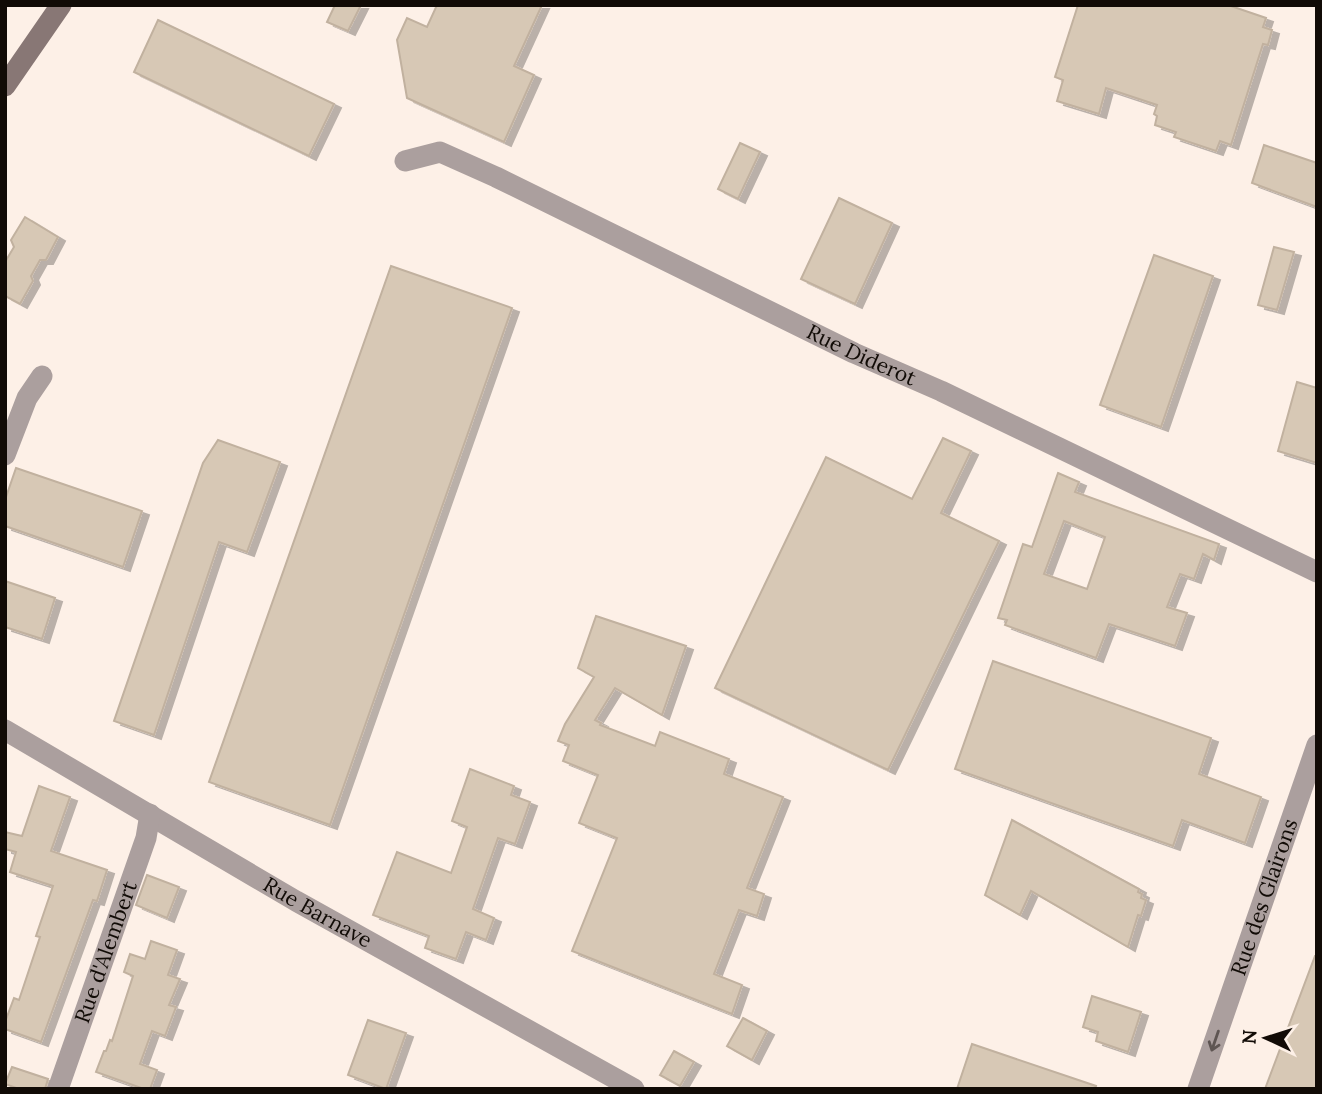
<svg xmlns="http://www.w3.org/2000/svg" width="1322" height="1094" font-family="Lora,serif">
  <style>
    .building { fill: #d7c8b5; stroke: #c1b19f; stroke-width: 2; fill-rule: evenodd; filter: url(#shadow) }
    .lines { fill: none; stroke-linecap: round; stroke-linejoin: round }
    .street { stroke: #ab9f9e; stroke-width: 21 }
    .secondary { stroke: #887775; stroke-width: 21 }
    .oneway { stroke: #5e5552 }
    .labels { text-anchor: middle; stroke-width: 5; stroke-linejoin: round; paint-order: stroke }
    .street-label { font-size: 21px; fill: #110b06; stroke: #fdf0e7 }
  </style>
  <defs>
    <filter id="shadow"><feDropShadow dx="7" dy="4" stdDeviation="0" flood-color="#0004"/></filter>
  </defs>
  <rect width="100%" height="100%" fill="#fdf0e7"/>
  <g class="building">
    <polygon points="335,5 361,5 348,31 327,22"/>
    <polygon points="437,5 542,5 514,66 534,75 504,142 407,98 397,40 407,18 427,27"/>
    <polygon points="1078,5 1228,5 1266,18 1263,27 1272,30 1268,45 1263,44 1231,145 1220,141 1216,151 1174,137 1176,132 1155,125 1157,116 1154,114 1157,105 1106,88 1099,114 1057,101 1063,80 1055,77"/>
    <polygon points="158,20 334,104 309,156 134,72"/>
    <polygon points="740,143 760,152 738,199 718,189"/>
    <polygon points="1264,145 1317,163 1317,207 1252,183"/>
    <polygon points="839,198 892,223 855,304 801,279"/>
    <polygon points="25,217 58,237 46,260 40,260 31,276 33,281 20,304 5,296 5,262 14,247 11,240"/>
    <polygon points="1274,247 1294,252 1277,310 1258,305"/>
    <polygon points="1154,255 1213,276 1161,427 1100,405"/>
    <polygon points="391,266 512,308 330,825 209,782"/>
    <polygon points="1297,382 1317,388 1317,463 1278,451"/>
    <polygon points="943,438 971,451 941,513 999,541 888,770 715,688 826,457 912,499"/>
    <polygon points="218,440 280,462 247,552 219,542 154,735 114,721 203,463"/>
    <polygon points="16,468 142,511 123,567 5,526 5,500"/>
    <path d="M1058 473 1079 482 1075 492 1219 544 1214 560 1203 554 1194 579 1180 574 1167 607 1187 613 1175 646 1109 624 1096 658 1005 625 1007 620 998 618 1023 544 1032 547ZM1064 521 1105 537 1087 589 1044 574Z"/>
    <polygon points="5,581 55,598 42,639 5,627"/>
    <polygon points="596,616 686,646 662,715 615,688 595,720 601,723 600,725 655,746 660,732 729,759 724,774 783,797 747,888 764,894 757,916 739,910 714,974 742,985 732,1014 572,951 617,838 579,823 598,775 563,761 569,745 558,741 565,724 594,677 578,668"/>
    <polygon points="993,661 1211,738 1199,774 1261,797 1245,843 1182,820 1173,846 955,769"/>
    <polygon points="470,769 514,786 511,795 530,802 515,844 498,838 473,909 494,918 486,940 466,932 456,959 425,948 429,936 373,915 397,852 451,873 467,827 452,821"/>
    <polygon points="39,786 70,797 51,851 107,870 97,901 93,900 41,1042 5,1029 5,1022 14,998 19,1000 40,937 36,936 53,886 10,872 16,852 5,849 5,832 22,836"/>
    <polygon points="1012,820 1139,889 1138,892 1142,894 1141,898 1146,900 1141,916 1138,915 1128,947 1031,891 1020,915 985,895"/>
    <polygon points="147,875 179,887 167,918 136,905"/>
    <polygon points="151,941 177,950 168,975 180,979 169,1005 176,1007 165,1036 152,1031 140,1064 157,1070 150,1089 144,1089 96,1072 104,1051 106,1051 110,1040 112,1041 133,976 124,972 130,954 145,959"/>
    <polygon points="1315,956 1317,956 1317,1089 1265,1089"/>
    <polygon points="1092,996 1141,1012 1128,1052 1096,1041 1098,1032 1083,1027"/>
    <polygon points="743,1018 767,1031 752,1060 727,1046"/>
    <polygon points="368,1020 406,1033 386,1089 348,1075"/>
    <polygon points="972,1044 1096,1086 1095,1089 957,1089"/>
    <polygon points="674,1051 694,1062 680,1086 660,1075"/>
    <polygon points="12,1067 48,1079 45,1089 19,1089 5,1084"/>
  </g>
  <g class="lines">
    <g class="street">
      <path id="s1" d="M405 161 440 152 496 177 854 353 941 391 1317 572"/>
      <polyline points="5,455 27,398 42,376"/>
      <path id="s2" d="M5 730 296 901 634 1089"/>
      <path id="s3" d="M58 1089 146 838 150 814"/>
      <path id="s4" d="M1198 1089 1317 745"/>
    </g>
    <polyline class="secondary" points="5,86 61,5"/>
  </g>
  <defs><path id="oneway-shaft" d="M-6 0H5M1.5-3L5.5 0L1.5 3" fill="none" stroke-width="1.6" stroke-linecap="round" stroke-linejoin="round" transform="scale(1.75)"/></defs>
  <use class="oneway" href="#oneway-shaft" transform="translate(1215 1041) rotate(109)"/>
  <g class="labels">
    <g class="street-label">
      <text dy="7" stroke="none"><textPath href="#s1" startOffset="504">Rue Diderot</textPath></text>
      <text dy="7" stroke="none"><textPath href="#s4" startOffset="203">Rue des Glairons</textPath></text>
      <text dy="7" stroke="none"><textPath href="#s2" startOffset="362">Rue Barnave</textPath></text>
      <text dy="7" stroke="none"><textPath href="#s3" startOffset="145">Rue d'Alembert</textPath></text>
    </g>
  </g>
  <rect width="1322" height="1094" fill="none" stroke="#110b06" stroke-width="14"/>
  <g transform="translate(1266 1038) rotate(274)" stroke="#fdf0e7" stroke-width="5" paint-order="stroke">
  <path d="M0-5L12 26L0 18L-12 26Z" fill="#110b06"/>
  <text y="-10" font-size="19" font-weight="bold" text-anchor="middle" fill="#110b06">N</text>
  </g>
</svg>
